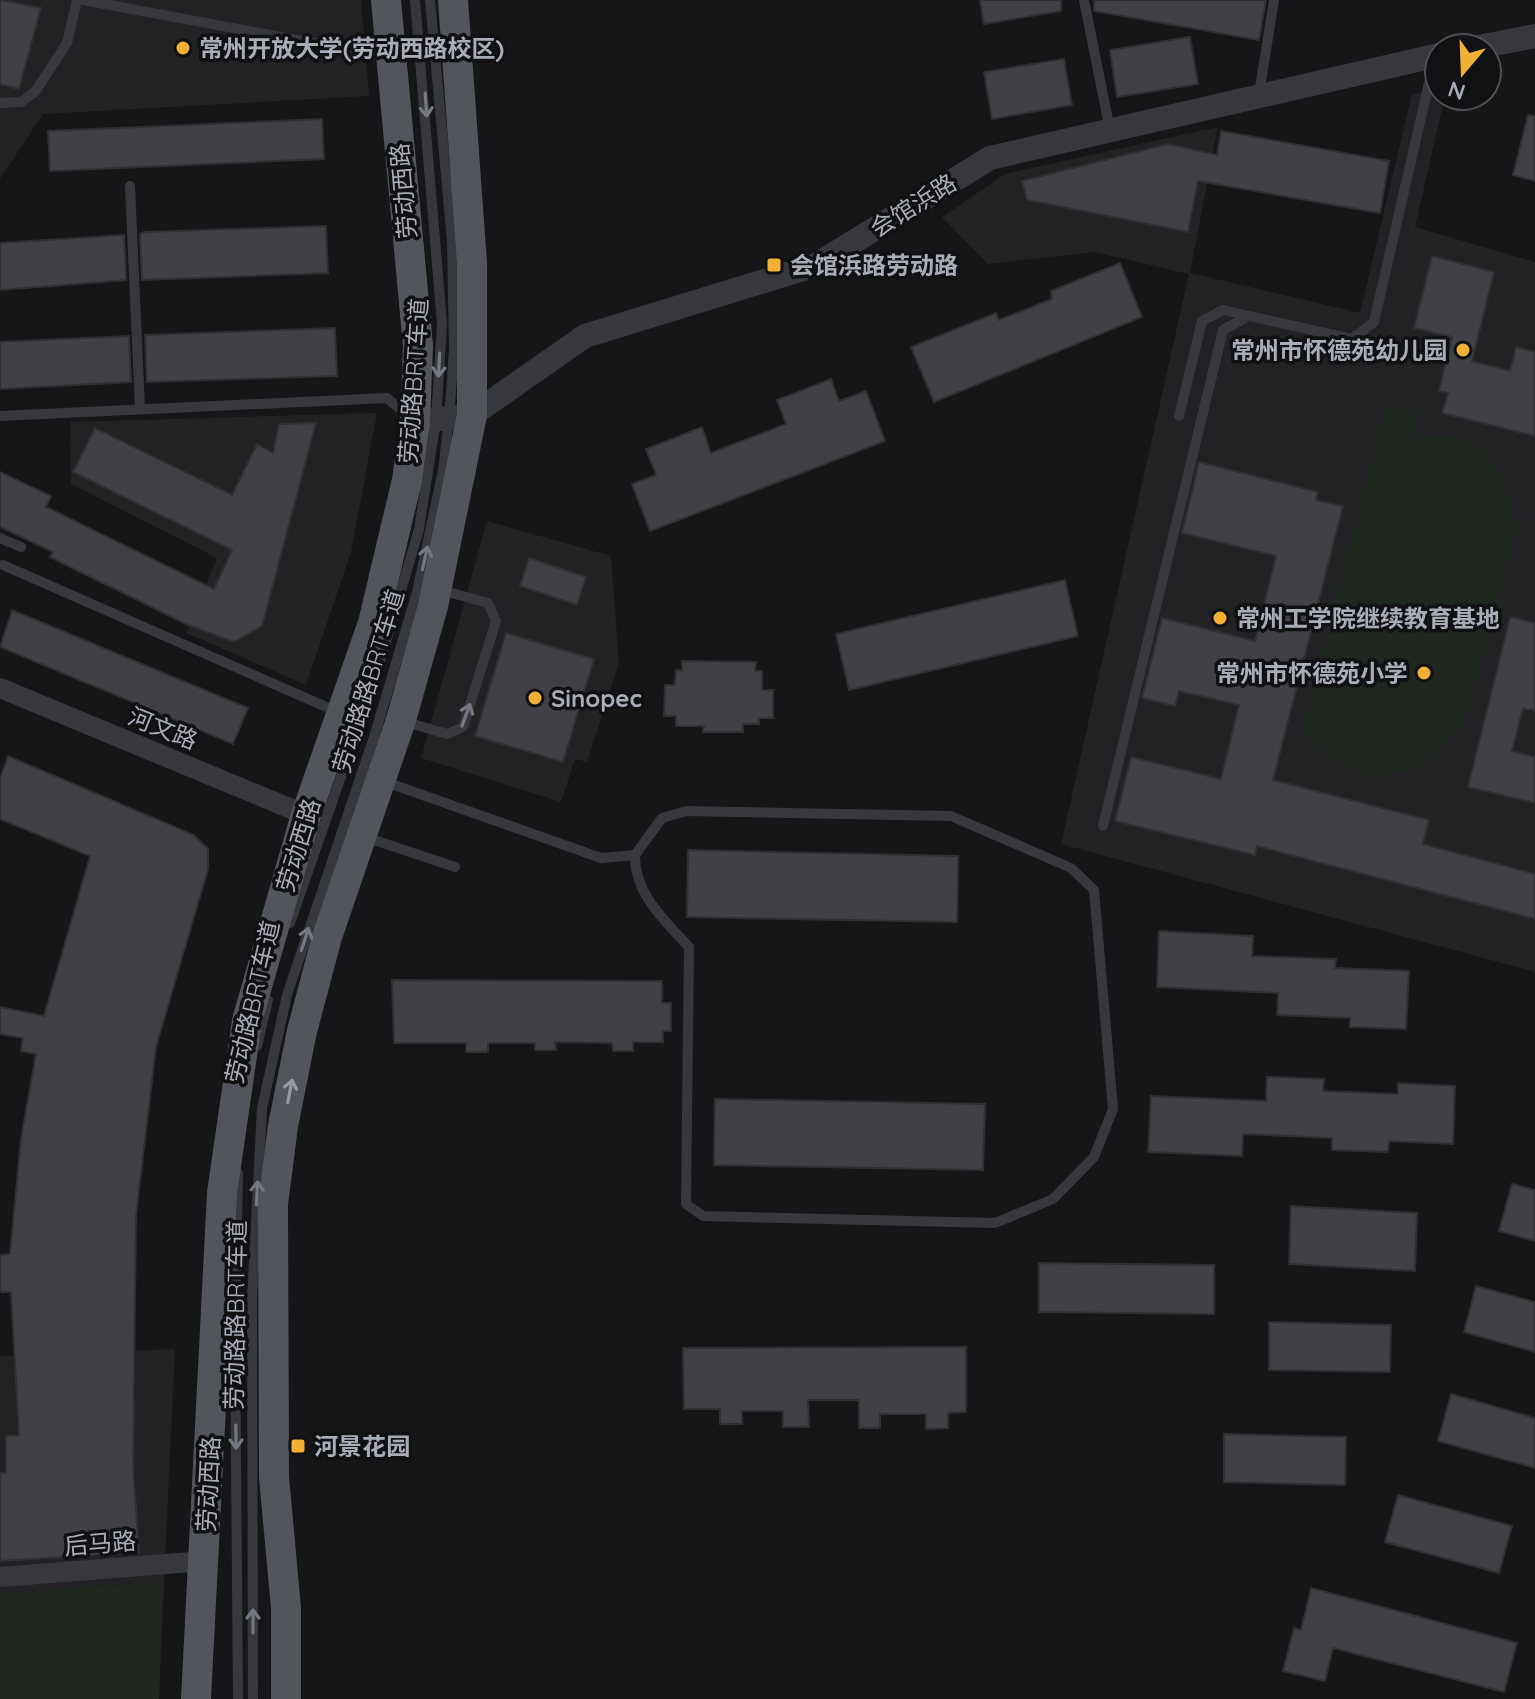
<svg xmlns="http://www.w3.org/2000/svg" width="1535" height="1699" font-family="Quicksand,'Noto Sans SC',sans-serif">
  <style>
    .built { fill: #222225 }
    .green { fill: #1e261f }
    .building { fill: #404145; stroke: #303034; stroke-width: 2 }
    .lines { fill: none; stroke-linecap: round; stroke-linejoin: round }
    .service { stroke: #37383d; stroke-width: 10 }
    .minor { stroke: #37383d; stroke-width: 20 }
    .tertiary { stroke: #37383d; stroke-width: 24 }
    .primary { stroke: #53555c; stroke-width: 30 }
    .oneway { stroke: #757881 }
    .oneway2 { stroke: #979ba6 }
    .poi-dot { fill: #f2b134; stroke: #111113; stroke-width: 3 }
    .labels { text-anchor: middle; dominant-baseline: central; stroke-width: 7; stroke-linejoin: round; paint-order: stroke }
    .poi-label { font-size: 24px; font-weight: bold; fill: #a8adb8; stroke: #111113; text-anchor: start }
    .street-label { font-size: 24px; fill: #a8adb8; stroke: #111113 }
  </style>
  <rect width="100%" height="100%" fill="#161618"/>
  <g class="built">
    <path d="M0,0H361L369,96L43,114L0,179Z"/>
    <path d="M1439,90V96H1445L1415,227L1535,262V972L1061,844L1189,274L1095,252L988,264L942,217L1005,174L1218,127L1190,273L1360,313L1412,94Z"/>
    <path d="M377,413L351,552L306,685L186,633L217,558L71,484L70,422Z"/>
    <path d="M487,521L611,556L619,663L587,762L575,759L561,802L421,758Z"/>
    <path d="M175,1349L164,1581L0,1593V1356Z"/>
  </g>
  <g class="green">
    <path d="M1386,404L1417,411L1411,439C1480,419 1510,469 1516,530L1468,713C1444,759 1398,791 1346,767C1324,757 1331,745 1301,737Z"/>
    <path d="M164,1581L159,1699H0V1593Z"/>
  </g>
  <g class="building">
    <path d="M0,0L41,8L19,89L0,84Z"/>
    <path d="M980,0H1061V11L984,24Z"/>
    <path d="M1094,0H1266L1259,40L1094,11Z"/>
    <path d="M1190,37L1198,84L1117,97L1110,50Z"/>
    <path d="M1064,59L1072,105L992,119L984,72Z"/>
    <path d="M1528,115L1535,116V181L1513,175Z"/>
    <path d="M322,119L324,159L50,171L48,131Z"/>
    <path d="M1221,131L1389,161L1380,213L1198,181L1188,232L1027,200L1022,181L1168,144L1217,155Z"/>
    <path d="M326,226L328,273L142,280L140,234L145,232Z"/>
    <path d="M124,235L126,280L0,290V243Z"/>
    <path d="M1432,256L1494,272L1472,361L1510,371L1516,347L1535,352V436L1442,413L1448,393L1439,391L1452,337L1414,328Z"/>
    <path d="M1120,263L1142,317L934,402L911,347L996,313L999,320L1052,299L1051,291Z"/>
    <path d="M335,328L337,376L147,382L145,335Z"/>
    <path d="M129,336L131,382L0,389V342Z"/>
    <path d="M831,379L839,401L866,391L885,441L650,531L632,484L656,475L646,449L702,427L711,453L786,424L777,400Z"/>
    <path d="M316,423L262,626L234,642L186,624L50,557L53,552L0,527V472L51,496L46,507L214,589L232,550L73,472L95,428L232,495L257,444L273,453L279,424Z"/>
    <path d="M1199,462L1318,492L1316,500L1343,506L1273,780L1429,820L1423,844L1535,874V919L1257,846L1255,855L1115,821L1131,757L1221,779L1239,705L1179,691L1175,706L1142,698L1162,618L1255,641L1276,556L1182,533Z"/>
    <path d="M529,558L586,577L577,605L520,586Z"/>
    <path d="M1065,580L1078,636L849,690L836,634Z"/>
    <path d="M12,610L248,708L233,744L0,647Z"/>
    <path d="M1510,617L1535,623V711L1523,708L1512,751L1535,757V803L1468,787Z"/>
    <path d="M506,633L594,659L563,762L475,736Z"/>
    <path d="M682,661L756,662L755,671H762V690H773V718H759V724H743V732H703L704,726H676V716H664L665,685H675L676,670L682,671Z"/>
    <path d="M8,756L194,835L208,849V869L156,1047L136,1215L133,1464L139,1552L0,1561V1473L6,1472V1436L19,1435L11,1292H0V1255L10,1254L21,1139L36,1054L21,1051L23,1038L0,1034V1007L44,1016L90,856L0,819V779Z"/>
    <path d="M688,850L958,856L957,922L687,917Z"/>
    <path d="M1159,931L1253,936L1252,956L1336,959L1335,968L1409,971L1406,1029L1350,1027V1018L1277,1015L1278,993L1157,987Z"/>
    <path d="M392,980L662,981V1003H671V1031H663V1042H633V1051H613L612,1043L555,1042L556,1050H535V1043H488V1052H466V1043H394Z"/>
    <path d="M1267,1077L1324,1079L1323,1091L1398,1094V1083L1455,1086L1453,1144L1389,1141L1388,1152L1332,1150V1138L1243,1134L1242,1156L1148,1152L1151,1096L1266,1101Z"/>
    <path d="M715,1099L985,1104L983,1170L714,1165Z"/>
    <path d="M1512,1184L1535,1190V1241L1499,1231Z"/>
    <path d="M1291,1206L1417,1213L1415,1271L1289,1264Z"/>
    <path d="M1039,1263L1214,1265V1314L1039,1312Z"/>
    <path d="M1476,1286L1535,1302V1352L1464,1332Z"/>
    <path d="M1269,1322L1391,1325L1390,1372L1269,1370Z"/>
    <path d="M966,1347V1412L948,1413V1428L926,1429V1414H880V1428H859V1400H808L809,1427H783V1411H742V1424H720V1409H684L683,1348Z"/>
    <path d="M1451,1394L1535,1418V1468L1438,1441Z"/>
    <path d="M1224,1434L1346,1437L1345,1485L1224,1482Z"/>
    <path d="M1398,1495L1512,1526L1499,1573L1385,1542Z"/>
    <path d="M1311,1588L1517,1643L1504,1692L1333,1648L1325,1681L1283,1671L1294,1628L1301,1630Z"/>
  </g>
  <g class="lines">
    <g class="service">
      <path d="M83,0L389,57"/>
      <path d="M1084,0L1110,130"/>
      <path d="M1259,94L1274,0"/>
      <path d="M0,103L21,102L35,92L67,43L77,0"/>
      <path d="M130,186L140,409"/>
      <path d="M0,416L387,398L411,418"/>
      <path d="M1179,416L1202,321L1223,310L1249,316"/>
      <path d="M0,538L21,547"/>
      <path d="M3,565L340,713"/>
      <path d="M402,721L447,734L463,727L496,621L488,603L441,590"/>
      <path d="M383,781L601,858L635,855L662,818L686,811L951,816L1071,868L1094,890L1113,1109L1094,1157L1053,1199L995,1223L703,1216L686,1204L689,947C664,920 634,893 635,855"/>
      <path d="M1103,826L1223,330L1249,316L1352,339L1374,322L1435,57"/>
      <path d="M365,837L455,867"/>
      <path d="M290,923L375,679L419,529L436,420L442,324L415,0"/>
      <path d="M257,1046L268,1000"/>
      <path d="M238,1699L235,1336L238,1173"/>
      <path d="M253,1699L252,1299L262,1108L287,995L375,734L417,592L443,470L449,419L454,350L452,241L430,0"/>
    </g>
    <g class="minor">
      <path d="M0,688L306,815"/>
      <path d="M0,1577L204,1561"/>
    </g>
    <g class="tertiary">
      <path d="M1474,48L1535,36"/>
      <path d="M415,422L472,415L585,336L816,265L990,158L1439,55"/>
    </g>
    <g class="primary">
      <path d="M196,1699L222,1193L247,1021L306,815L373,623L407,480L415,422L418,346L386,0"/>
      <path d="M286,1699V1608L274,1477L273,1204L283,1126L302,1031L327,937L401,720L433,606L472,415V263L453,0"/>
    </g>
  </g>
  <defs><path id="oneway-shaft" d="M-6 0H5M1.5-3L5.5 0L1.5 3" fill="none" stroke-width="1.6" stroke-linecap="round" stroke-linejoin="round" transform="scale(2)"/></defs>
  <g class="oneway">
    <use href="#oneway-shaft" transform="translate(426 105) rotate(86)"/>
    <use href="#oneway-shaft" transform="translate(439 365) rotate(93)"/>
    <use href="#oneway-shaft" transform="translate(425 558) rotate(-77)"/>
    <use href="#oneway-shaft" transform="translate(466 715) rotate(-70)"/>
    <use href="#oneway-shaft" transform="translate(305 939) rotate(-72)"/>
    <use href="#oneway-shaft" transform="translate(257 1193) rotate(-87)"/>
    <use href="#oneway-shaft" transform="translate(236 1437) rotate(89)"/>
    <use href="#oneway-shaft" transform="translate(253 1621) rotate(-90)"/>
  </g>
  <use class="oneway2" href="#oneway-shaft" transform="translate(290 1091) rotate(-79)"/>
  <g class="poi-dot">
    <circle cx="183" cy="48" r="8"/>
    <rect x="766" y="257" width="16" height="16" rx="4"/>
    <circle cx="1463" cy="350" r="8"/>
    <circle cx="1220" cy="618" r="8"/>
    <circle cx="1424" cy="673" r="8"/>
    <circle cx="535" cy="698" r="8"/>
    <rect x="290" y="1438" width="16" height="16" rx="4"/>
  </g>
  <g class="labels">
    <g class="poi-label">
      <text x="199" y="48">常州开放大学(劳动西路校区)</text>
      <text x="790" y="265">会馆浜路劳动路</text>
      <text x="1447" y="350" text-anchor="end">常州市怀德苑幼儿园</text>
      <text x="1236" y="618">常州工学院继续教育基地</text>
      <text x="1408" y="673" text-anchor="end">常州市怀德苑小学</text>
      <text x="551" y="698">Sinopec</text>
      <text x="314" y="1446">河景花园</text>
    </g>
    <g class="street-label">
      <text transform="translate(403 191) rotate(-95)">劳动西路</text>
      <text transform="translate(913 205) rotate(-32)">会馆浜路</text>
      <text transform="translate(413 381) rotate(-86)">劳动路BRT车道</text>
      <text transform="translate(368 681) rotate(-73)">劳动路路BRT车道</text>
      <text transform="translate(163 728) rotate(22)">河文路</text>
      <text transform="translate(298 845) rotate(-73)">劳动西路</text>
      <text transform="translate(252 1002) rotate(-77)">劳动路BRT车道</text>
      <text transform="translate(235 1315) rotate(-89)">劳动路路BRT车道</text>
      <text transform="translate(208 1484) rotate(-87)">劳动西路</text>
      <text transform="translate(100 1543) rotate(-5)">后马路</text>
    </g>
  </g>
  <g transform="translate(1463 72) rotate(199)"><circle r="38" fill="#111113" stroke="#4d4f55" stroke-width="2"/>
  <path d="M0-6L14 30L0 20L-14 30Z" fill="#f2b134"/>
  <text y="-12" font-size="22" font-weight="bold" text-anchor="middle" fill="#a8adb8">N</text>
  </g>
</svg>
